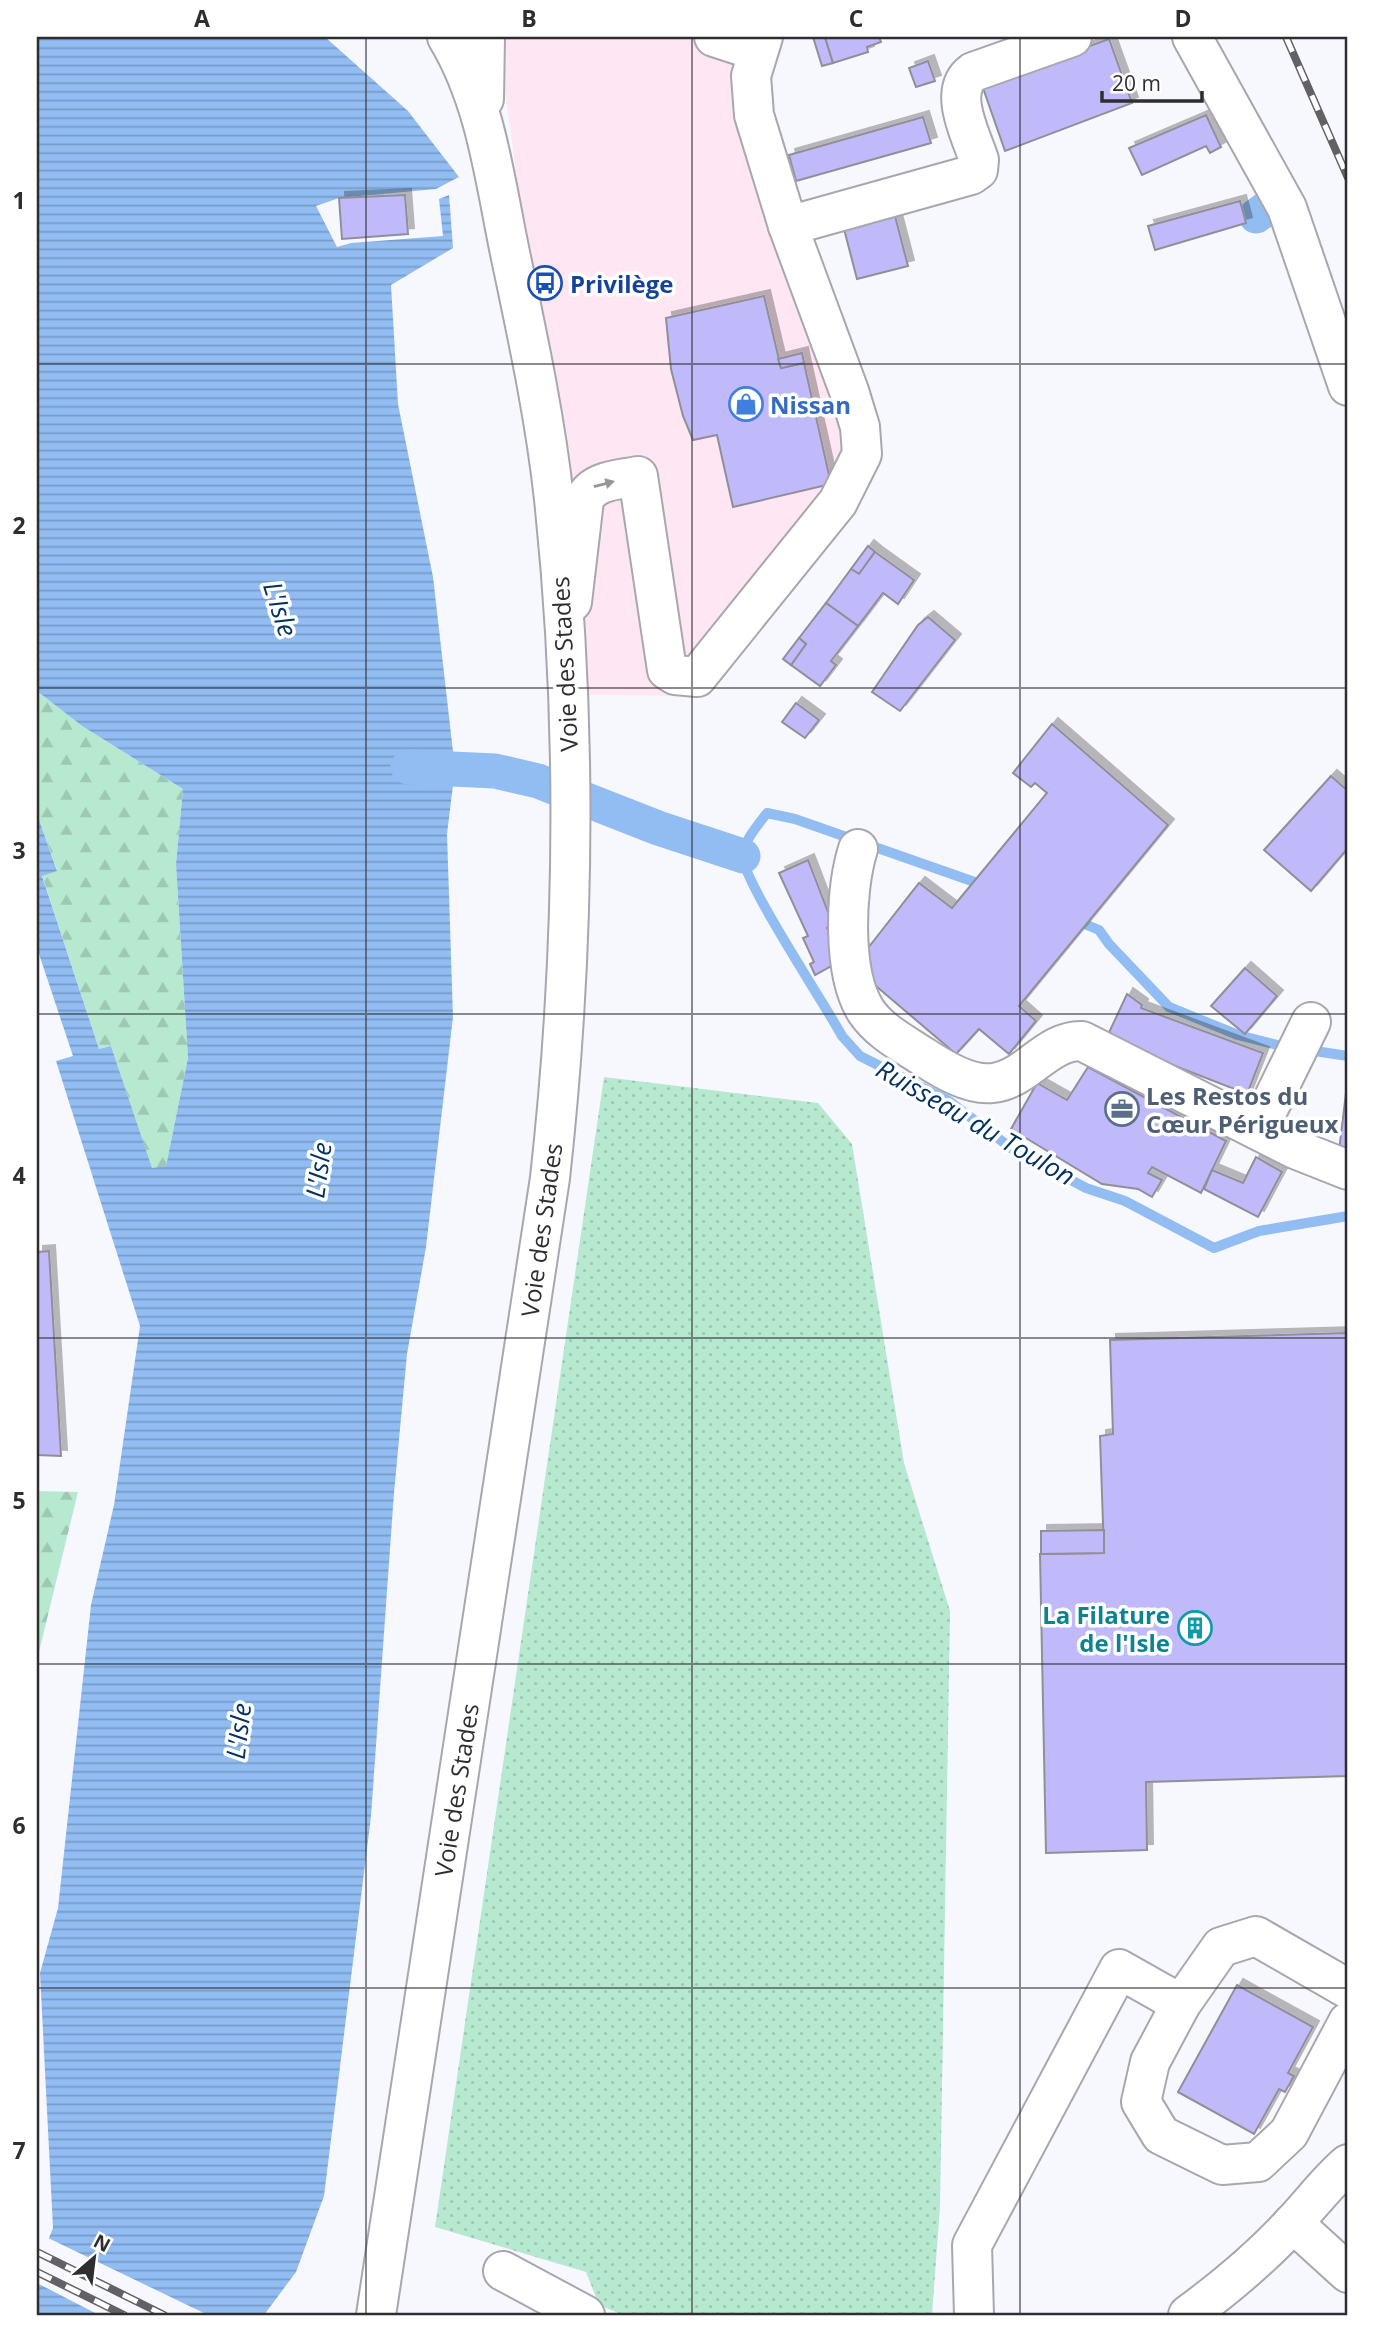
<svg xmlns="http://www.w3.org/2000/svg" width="1385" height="2352" font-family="'Open Sans',sans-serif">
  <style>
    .commercial { fill: #fee6f2 }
    .forest { fill: url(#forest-firs) }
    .garden { fill: url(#garden-dots) }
    .water { fill: url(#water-rules) }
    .pier { fill: #f7f7fe }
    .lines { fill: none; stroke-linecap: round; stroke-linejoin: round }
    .stream { stroke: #92bdf2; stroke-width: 10 }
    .canal { stroke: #92bdf2; stroke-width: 35 }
    .building { fill: #c1bafa; stroke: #908f97; stroke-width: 2; filter: url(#shadow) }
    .minor-casing { stroke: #a8a7af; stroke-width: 42 }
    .major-casing { stroke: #a8a7af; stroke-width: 42 }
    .minor { stroke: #fff; stroke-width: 38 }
    .major { stroke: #fff; stroke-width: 38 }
    .rail-casing { stroke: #626266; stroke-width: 8 }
    .rail { stroke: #fff; stroke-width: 5; stroke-dasharray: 16; stroke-linecap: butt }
    .oneway { fill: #969698 }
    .grid { fill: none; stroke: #2e2e31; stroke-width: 2; stroke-opacity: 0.55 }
    .labels { text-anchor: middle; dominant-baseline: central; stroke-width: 7; stroke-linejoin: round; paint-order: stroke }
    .transit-label { font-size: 24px; font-weight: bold; fill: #164399; stroke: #fff; text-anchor: start }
    .shop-label { font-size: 24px; font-weight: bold; fill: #366cbe; stroke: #fff; text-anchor: start }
    .street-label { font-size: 24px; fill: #2e2e31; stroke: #fff }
    .service-label { font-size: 24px; font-weight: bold; fill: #4e5e75; stroke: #fff; text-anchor: start }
    .culture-label { font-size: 24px; font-weight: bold; fill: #0d838f; stroke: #fff; text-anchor: end }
    .water-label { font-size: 26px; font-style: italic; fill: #043261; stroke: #fff }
    .neatline { fill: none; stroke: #2e2e31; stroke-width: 2.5 }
    .grid-label { font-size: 23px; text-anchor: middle; font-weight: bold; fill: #2e2e31 }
  </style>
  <defs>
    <pattern id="forest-firs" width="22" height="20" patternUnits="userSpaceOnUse" patternTransform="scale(1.75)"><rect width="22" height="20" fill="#b6e9d0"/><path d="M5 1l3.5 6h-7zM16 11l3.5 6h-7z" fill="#9dc8b3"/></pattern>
    <pattern id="garden-dots" width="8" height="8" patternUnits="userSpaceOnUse" patternTransform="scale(1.75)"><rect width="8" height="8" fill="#b6e9d0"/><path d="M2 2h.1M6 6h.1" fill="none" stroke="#9dc8b3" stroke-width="1.8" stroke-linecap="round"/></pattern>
    <pattern id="water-rules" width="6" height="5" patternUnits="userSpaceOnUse" patternTransform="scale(1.75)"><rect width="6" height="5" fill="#92bdf2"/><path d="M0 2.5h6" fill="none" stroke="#789ac5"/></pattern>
    <filter id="shadow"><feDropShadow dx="6" dy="-6" stdDeviation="0" flood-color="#0004"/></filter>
  </defs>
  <rect width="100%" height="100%" fill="#f7f7fe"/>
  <path class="commercial" d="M498,37H770L755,75L868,487L709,696L586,695Z"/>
  <g class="forest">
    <path d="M37,691L82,726L183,789L176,864L188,1058L166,1166L152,1169L111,1046L99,1049L42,875L57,870L37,814Z"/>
    <path d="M37,1491L78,1492L37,1660Z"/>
  </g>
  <path class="garden" d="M604,1077L818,1103L852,1144L904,1463L950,1611L940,2206L932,2315H623L599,2305L586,2272L435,2227Z"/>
  <path class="water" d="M37,37H325L408,111L459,177L436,189L339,198L316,206L337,247L351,243L443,236L439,199L449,195L453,248L391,285L398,404L433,577L455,769L447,834L453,1017L426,1247L407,1354L394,1493L371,1816L324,2196L296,2272L264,2315H37V2268L53,2228L40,1973L58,1908L91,1605L114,1505L140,1326L56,1061L73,1056L37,948V814L57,871L42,876L99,1049L111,1046L152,1168L166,1166L188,1058L176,864L183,789L82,726L37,691Z"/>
  <path class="pier" d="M46,2237L208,2315H99L37,2283V2259Z"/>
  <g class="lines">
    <g class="stream">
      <path d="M986,886L795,819L767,813C758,825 744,840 743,856C741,878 826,1006 842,1036L860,1056L949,1101L1011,1148L1086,1188L1125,1201L1214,1248L1259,1231L1348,1216"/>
      <path d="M1075,920L1099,930L1109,944L1169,1007L1238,1035L1289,1048"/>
      <path d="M1308,1050L1348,1056"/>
    </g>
    <g class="canal">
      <path d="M1256,216L1267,208"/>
      <path d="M408,767L495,771L538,781L658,828L743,856"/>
    </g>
  </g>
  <g class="building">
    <path d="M813,37H825L833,63L822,66Z"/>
    <path d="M825,37H879L881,42L867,47L868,52L833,63Z"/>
    <path d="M1109,39L1132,103L1005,151L982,85Z"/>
    <path d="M928,61L935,81L916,87L909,68Z"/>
    <path d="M1206,115L1221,147L1210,153L1206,146L1142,175L1129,148Z"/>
    <path d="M923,117L931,143L796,181L789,155Z"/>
    <path d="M405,195L408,234L342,239L339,198Z"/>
    <path d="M1240,201L1246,223L1155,250L1148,226Z"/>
    <path d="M895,216L908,266L857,279L844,229Z"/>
    <path d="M764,296L781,368L804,363L831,484L733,507L717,435L693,440L683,416L671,369L666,318Z"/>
    <path d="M802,353L804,363L781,368L778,359Z"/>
    <path d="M868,546L875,552L859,574L851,569Z"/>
    <path d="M875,552L914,580L898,604L883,593L858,626L826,603L851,569L859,574Z"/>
    <path d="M826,603L858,626L831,661L836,665L820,686L791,665L806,644L799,638Z"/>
    <path d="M928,617L955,640L900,711L872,692L918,625Z"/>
    <path d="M799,638L806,644L791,665L783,659Z"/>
    <path d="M796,703L819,720L805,738L782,722Z"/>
    <path d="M1052,724L1168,825L1019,1006L1036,1021L1009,1054L979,1029L956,1054L863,975L861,957L919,883L952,908L1047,793L1035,783L1031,787L1013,773Z"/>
    <path d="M1331,776L1348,791V848L1311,891L1264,850Z"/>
    <path d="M808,860L833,925L827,928L842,960L815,975L810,964L814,962L803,938L808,936L779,873Z"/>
    <path d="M1245,968L1277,996L1245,1034L1211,1006Z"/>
    <path d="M1127,994L1142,1005L1141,1008L1263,1053L1247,1094L1106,1039Z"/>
    <path d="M1088,1067L1226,1141L1201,1193L1152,1167L1148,1173L1162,1180L1152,1197L1138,1189L1102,1184L1011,1129L1037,1083L1067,1100Z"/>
    <path d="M1346,1093H1348V1161L1338,1159Z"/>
    <path d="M1256,1157L1282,1172L1258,1217L1204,1189L1212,1170L1243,1183Z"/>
    <path d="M49,1251L61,1456L37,1455V1252Z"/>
    <path d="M1348,1333V1776L1146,1782L1147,1850L1046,1853L1040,1554L1104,1553L1100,1436L1113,1434L1110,1340Z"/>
    <path d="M1104,1530V1553L1041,1554V1531Z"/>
    <path d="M1237,1985L1313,2027L1288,2073L1294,2076L1285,2092L1279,2089L1254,2134L1178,2092Z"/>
  </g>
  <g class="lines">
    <g class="minor-casing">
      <g id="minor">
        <path d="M714,37L757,51"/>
        <path d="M1192,37L1287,208L1348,386"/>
        <path d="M788,226L971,175L978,170L979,160C971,135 947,91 973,72L1072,37"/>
        <path d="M572,602L584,500C593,480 618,480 638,476L667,670L675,675L697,677L838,502L862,454L860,427L849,391L788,226L754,115L751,76L763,37"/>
        <path d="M858,849C845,890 842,974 866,1011C879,1031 904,1044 924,1057C942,1069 970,1086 993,1083C1027,1079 1047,1040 1082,1041L1295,1149L1348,1170"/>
        <path d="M1258,1130L1311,1022"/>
        <path d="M1181,2004L1150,2062L1141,2102L1161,2135L1222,2165L1258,2162L1289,2133L1348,2022"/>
        <path d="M1293,2223L1348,2273"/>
        <path d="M503,2271L585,2315"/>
        <path d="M974,2315L972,2245L1119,1969L1181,2004L1221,1947L1256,1936L1348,1989"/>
        <path d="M1188,2315C1226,2287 1261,2258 1293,2223C1312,2203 1327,2182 1348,2164"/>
      </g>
    </g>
    <g class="major-casing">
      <g id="major">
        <path d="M484,99L485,37"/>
        <path d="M376,2315L550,1178C575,952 578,725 554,499C545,416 527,334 510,253C495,181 486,101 447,37"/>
      </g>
    </g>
    <use href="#minor" class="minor"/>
    <use href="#major" class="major"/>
    <g class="rail-casing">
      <g id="rail">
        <path d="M1286,37L1348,178"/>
        <path d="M37,2252L164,2315"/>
        <path d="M37,2272L124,2315"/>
      </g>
    </g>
    <use href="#rail" class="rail"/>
  </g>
  <defs><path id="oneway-solid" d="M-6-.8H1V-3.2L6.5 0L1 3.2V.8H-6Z" transform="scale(1.75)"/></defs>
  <use class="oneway" href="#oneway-solid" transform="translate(604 484) rotate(-15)"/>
  <path class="grid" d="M366,37V2315M692,37V2315M1020,37V2315M37,364H1348M37,688H1348M37,1014H1348M37,1338H1348M37,1664H1348M37,1988H1348"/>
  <defs>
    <g id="bus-ring" transform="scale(1.75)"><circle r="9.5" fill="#fff" stroke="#1a4fb4" stroke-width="1.5"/><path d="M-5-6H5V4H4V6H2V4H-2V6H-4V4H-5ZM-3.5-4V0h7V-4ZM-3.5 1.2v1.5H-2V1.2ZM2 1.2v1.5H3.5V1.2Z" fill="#1a4fb4"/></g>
    <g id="shop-ring" transform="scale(1.75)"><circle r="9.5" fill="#fff" stroke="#3f7fe0" stroke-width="1.5"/><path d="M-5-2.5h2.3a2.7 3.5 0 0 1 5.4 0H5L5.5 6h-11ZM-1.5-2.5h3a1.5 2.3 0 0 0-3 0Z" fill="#3f7fe0"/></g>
    <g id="office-ring" transform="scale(1.75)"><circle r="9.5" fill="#fff" stroke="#5c6f8a" stroke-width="1.5"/><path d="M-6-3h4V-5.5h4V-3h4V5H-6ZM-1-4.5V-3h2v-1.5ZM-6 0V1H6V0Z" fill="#5c6f8a"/></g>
    <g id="building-ring" transform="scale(1.75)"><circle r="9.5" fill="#fff" stroke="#0f9aa8" stroke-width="1.5"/><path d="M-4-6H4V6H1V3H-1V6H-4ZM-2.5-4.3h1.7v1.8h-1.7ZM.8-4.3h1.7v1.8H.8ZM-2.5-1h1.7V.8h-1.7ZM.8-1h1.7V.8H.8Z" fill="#0f9aa8"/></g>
  </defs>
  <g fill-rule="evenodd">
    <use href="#bus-ring" x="545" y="283"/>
    <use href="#shop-ring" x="746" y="404"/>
    <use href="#office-ring" x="1122" y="1109"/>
    <use href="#building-ring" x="1195" y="1628"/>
  </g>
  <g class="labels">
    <g class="transit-label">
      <text x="570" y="283">Privilège</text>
    </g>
    <g class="shop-label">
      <text x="770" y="404">Nissan</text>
    </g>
    <g class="street-label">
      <text transform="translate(564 664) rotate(-93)">Voie des Stades</text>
      <text transform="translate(541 1230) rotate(-82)">Voie des Stades</text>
      <text transform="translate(456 1790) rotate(-81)">Voie des Stades</text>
    </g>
    <g class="service-label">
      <text x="1146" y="1095">Les Restos du<tspan x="1146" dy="28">Cœur Périgueux</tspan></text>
    </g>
    <g class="culture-label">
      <text x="1170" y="1614">La Filature<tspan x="1170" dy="28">de l'Isle</tspan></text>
    </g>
    <g class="water-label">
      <text transform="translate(281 609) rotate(72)">L'Isle</text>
      <text transform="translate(976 1122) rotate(30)">Ruisseau du Toulon</text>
      <text transform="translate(318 1170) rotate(-82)">L'Isle</text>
      <text transform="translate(238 1731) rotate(-83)">L'Isle</text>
    </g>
  </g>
  <rect width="1385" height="2352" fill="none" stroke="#ffffff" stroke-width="77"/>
  <g transform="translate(94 2258) rotate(28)" stroke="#ffffff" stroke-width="5" paint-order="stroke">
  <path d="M0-5L12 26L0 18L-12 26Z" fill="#2e2e31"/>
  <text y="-10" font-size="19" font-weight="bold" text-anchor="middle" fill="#2e2e31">N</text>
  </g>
  <path d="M1102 91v10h100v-10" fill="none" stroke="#2e2e31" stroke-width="3.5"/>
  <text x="1112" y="91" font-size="21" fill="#2e2e31" stroke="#ffffff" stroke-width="5" paint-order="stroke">20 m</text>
  <rect x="38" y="38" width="1308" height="2276" class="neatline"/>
  <g class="grid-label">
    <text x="202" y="27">A</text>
    <text x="529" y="27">B</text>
    <text x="856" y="27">C</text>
    <text x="1183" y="27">D</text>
    <text x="19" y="209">1</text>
    <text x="19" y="534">2</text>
    <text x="19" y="859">3</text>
    <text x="19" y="1184">4</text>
    <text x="19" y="1509">5</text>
    <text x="19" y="1834">6</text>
    <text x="19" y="2159">7</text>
  </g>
</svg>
